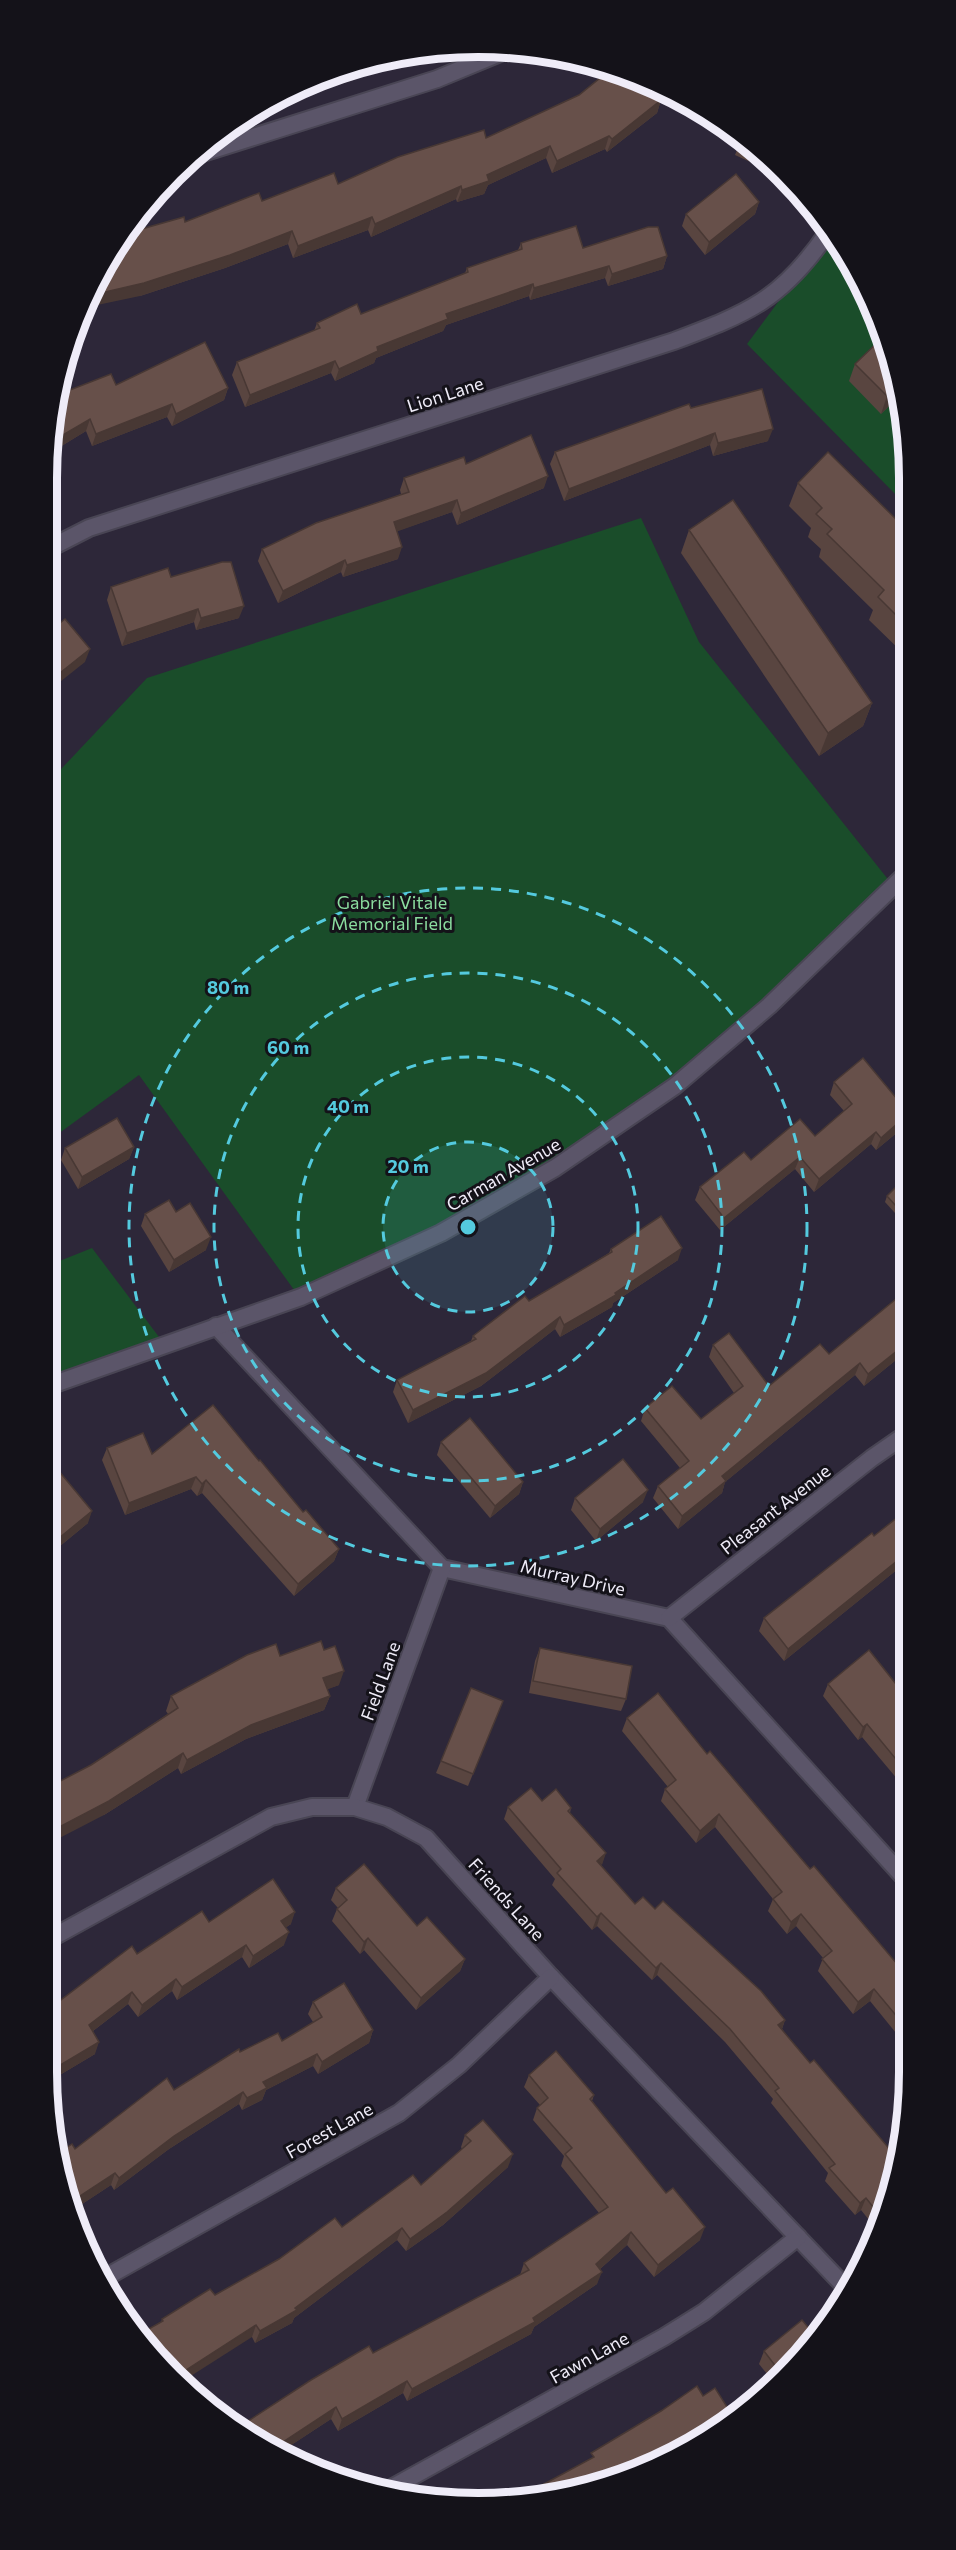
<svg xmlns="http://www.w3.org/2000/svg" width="956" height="2550" font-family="Commissioner,sans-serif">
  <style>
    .green { fill: #1a4d2a }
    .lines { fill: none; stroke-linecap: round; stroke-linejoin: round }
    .minor-casing { stroke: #494554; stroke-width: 20 }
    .secondary-casing { stroke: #494554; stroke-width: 20 }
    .minor { stroke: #5b5569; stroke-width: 16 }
    .secondary { stroke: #5b5569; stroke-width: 16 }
    .wall { fill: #594540 }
    .shaded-wall { fill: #483834 }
    .building { fill: #67504a; stroke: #483834; stroke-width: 1.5 }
    .ring { fill: none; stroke: #54cade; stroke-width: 3; stroke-dasharray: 10 8 }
    .labels { text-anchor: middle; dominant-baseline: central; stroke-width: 6; stroke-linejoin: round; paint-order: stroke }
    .street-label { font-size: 18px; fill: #efecf8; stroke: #141219 }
    .park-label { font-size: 18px; fill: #8bdd9f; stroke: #141219 }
    .rim { fill: none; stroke: #efecf8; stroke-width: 8 }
    .centre { fill: #54cade; stroke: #141219; stroke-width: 3 }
    .ring-label { font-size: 18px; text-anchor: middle; font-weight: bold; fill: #54cade; stroke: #141219; stroke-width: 6; stroke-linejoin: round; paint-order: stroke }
  </style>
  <rect width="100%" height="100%" fill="#2d2739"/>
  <g class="green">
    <path d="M829,233L865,287L906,421V505L747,344Z"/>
    <path d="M641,518L699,642L891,883L766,1001L670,1083L547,1167L432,1232L297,1294L139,1075L47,1142L46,785L147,678Z"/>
    <path d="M92,1248L162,1341L47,1383V1266Z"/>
  </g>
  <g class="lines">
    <g class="minor-casing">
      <g id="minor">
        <path d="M190,157L437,79L512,48"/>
        <path d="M46,550L89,528L674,341C748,313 782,300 828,232"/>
        <path d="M216,1326L442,1568L669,1618L909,1883"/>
        <path d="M669,1618L872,1458L908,1433"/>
        <path d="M355,1807L442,1568"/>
        <path d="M46,1941L271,1817L312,1807H355L387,1817L426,1838L551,1977L848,2290"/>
        <path d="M101,2280L399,2113L459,2065L551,1977"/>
        <path d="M386,2491L664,2337L704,2312L798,2237"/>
      </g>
    </g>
    <g class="secondary-casing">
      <path id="secondary" d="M46,1387L301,1297L441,1233L555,1168L675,1086L769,1006L907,873"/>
    </g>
    <use href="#minor" class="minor"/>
    <use href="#secondary" class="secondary"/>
  </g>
  <g class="wall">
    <path d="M654,91L661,100L657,113L607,152L605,149L552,173L546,158L488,185L484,194L457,202L456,199L371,237L368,230L293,258L288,244L225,268L140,296L185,222L262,201L338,184L486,138Z"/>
    <path d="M741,140L783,177L735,155Z"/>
    <path d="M759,202L755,214L705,255L682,226L686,214Z"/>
    <path d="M521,243L667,256L663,269L608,286L605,278L530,300L529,296L446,325L443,331L376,358L374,363L335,381L331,373L245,407L232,375L237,362L314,331L317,323L361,314L465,273L467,268L518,250Z"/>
    <path d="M881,339L898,397L881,414L849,381L855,364Z"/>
    <path d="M116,385L228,388L224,400L172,426L167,417L92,446L86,431L50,453L57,395Z"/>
    <path d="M691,408L768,441L713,456L710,445L564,501L550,464L555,452Z"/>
    <path d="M466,464L544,488L457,525L452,512L397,531L398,559L343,577L341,572L278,603L258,561L262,549L401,494L400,490L404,478Z"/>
    <path d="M798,483L906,529V656L869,620L873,610L819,557L821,549L808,537L811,528L789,506Z"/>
    <path d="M689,530L872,703L863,726L819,756L681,553Z"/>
    <path d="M171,577L239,618L196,630L194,622L122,646L107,600L111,587Z"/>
    <path d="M907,1026V1055L897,1043L901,1031Z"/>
    <path d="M834,1082L905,1126L876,1150L871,1144L814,1192L795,1169L720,1230L695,1200L700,1187L751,1160L815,1136L844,1111L830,1095Z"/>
    <path d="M134,1147L129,1159L78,1189L61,1160L65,1148Z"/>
    <path d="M907,1176L908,1220L904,1223L885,1202L887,1196Z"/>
    <path d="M176,1212L206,1250L169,1272L141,1226L145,1214Z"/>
    <path d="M611,1249L678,1260L613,1303L612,1307L560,1337L555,1329L481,1386L408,1423L393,1392L397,1380L471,1341L473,1336L609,1253Z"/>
    <path d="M908,1275L907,1351L864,1386L855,1375L725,1482L722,1493L678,1529L653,1498L658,1486L680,1468L641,1421L645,1408L701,1419L734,1393L709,1357L713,1345L769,1386L829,1354L898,1297L896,1294L900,1282Z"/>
    <path d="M441,1442L523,1482L519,1494L490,1518L437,1455Z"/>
    <path d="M107,1448L152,1454L259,1461L303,1512L339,1549L334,1561L294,1596L202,1493L197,1496L191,1489L125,1515L102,1460Z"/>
    <path d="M46,1480L88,1523L49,1555L46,1553Z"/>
    <path d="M575,1498L643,1502L596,1541L571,1510Z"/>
    <path d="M908,1509V1566L906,1568L904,1564L784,1661L759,1631L764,1618L874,1536Z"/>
    <path d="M540,1648L626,1699L621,1711L529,1693L535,1661Z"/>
    <path d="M280,1656L339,1685L327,1689L330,1696L324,1710L246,1739L181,1774L178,1768L104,1815L47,1788L91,1765L168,1714L166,1711L171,1696Z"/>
    <path d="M828,1684H896L909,1687V1793L862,1737L858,1740L823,1696Z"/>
    <path d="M503,1701L468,1786L436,1773L441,1761Z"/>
    <path d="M627,1718L707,1754L909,1978V2049L870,2001L853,2014L818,1971L823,1958L796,1926L787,1934L768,1911L773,1899L715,1827L696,1843L661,1801L665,1789L668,1787L622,1731Z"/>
    <path d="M508,1807L571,1808L570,1813L601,1866L635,1904L655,1909L785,2020L782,2029L895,2184L877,2230L861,2210L855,2215L825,2181L828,2173L771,2103L773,2099L725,2042L657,1975L652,1980L597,1926L592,1930L552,1885L555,1879L504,1819Z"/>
    <path d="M336,1888L417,1926L465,1959L460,1971L416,2010L364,1950L360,1954L332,1921L337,1909L338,1908L331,1900Z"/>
    <path d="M209,1922L291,1924L285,1928L284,1945L249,1968L242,1957L177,2000L172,1991L138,2017L128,2004L93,2031L95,2054L48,2082L46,2072L137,1954Z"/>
    <path d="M313,2002L373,2030L369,2043L318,2074L313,2066L266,2090L262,2100L242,2110L239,2104L169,2149L114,2190L111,2185L70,2212L60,2152L75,2149L174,2090L240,2052L282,2041L313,2022L308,2014Z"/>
    <path d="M529,2075L594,2095L592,2101L700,2240L654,2277L627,2245L600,2269L597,2284L534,2327L531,2334L407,2401L403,2393L338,2431L331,2419L279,2453L373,2353L520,2275L524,2263L599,2213L561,2166L564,2156L533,2120L537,2108L540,2105L524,2087Z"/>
    <path d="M465,2135L508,2167L443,2225L406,2251L397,2240L294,2318L292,2323L255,2343L252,2337L161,2323L162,2319L215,2295L421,2185L462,2149L461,2147Z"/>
    <path d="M817,2338L772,2380L759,2364L764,2351Z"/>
  </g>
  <g class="shaded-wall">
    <path d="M661,100L657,113L607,152L612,139Z"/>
    <path d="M609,136L605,149L552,173L557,161Z"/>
    <path d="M550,146L546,158L488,185L484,194L457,202L462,190L487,175Z"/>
    <path d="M461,186L456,199L371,237L375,224Z"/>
    <path d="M759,202L755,214L705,255L709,242Z"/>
    <path d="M372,217L368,230L293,258L298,246Z"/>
    <path d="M292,231L288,244L225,268L140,296L83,308L88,296Z"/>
    <path d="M667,256L663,269L608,286L612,274Z"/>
    <path d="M609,266L605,278L530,300L534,288Z"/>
    <path d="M533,284L529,296L446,325L443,331L376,358L374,363L335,381L339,369L377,347L446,314Z"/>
    <path d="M335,361L331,373L245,407L250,395Z"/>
    <path d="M228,388L224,400L172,426L176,414Z"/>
    <path d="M896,388L898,397L881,414L887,396Z"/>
    <path d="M172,404L167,417L92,446L96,434Z"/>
    <path d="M90,419L86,431L50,453L51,442Z"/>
    <path d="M773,429L768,441L713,456L718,443Z"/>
    <path d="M715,433L710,445L564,501L569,489Z"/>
    <path d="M548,476L544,488L457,525L461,513Z"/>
    <path d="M457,500L452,512L390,534L394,522Z"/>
    <path d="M402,547L398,559L343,577L347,565Z"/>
    <path d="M345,560L341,572L278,603L283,591Z"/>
    <path d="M244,606L239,618L196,630L201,618Z"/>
    <path d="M198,609L194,622L122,646L127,633Z"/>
    <path d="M90,649L85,662L46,693V684Z"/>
    <path d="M872,703L863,726L819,756L828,733Z"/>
    <path d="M59,708L55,720L46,728V720Z"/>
    <path d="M907,1115V1119L905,1126L876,1150L881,1138Z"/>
    <path d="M876,1132L871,1144L814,1192L819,1179Z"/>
    <path d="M134,1147L129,1159L78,1189L82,1177Z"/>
    <path d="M800,1157L795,1169L720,1230L724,1218Z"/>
    <path d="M211,1237L206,1250L169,1272L174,1260Z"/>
    <path d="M682,1248L678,1260L613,1303L612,1307L560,1337L564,1325L615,1293Z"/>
    <path d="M560,1317L555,1329L481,1386L408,1423L413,1410Z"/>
    <path d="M908,1342L907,1351L864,1386L868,1374Z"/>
    <path d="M860,1363L855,1375L725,1482L722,1493L678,1529L682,1516L722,1476Z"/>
    <path d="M196,1477L191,1489L125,1515L129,1503Z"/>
    <path d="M206,1480L202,1493L197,1496L202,1484Z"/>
    <path d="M523,1482L519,1494L490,1518L495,1506Z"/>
    <path d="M648,1490L643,1502L596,1541L600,1529Z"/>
    <path d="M92,1511L88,1523L49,1555L53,1543Z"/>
    <path d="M339,1549L334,1561L294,1596L298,1584Z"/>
    <path d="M908,1552L904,1564L784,1661L788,1649Z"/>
    <path d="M344,1671L339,1685L318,1693L323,1678Z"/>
    <path d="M330,1696L324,1710L246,1739L181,1774L187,1760L251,1725Z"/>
    <path d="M867,1724L862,1737L858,1740L863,1727Z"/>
    <path d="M183,1753L178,1768L104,1815L46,1845V1834Z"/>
    <path d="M719,1814L715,1827L696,1843L700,1831Z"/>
    <path d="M606,1853L602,1865L597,1861Z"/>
    <path d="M295,1912L291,1924L276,1934L281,1921Z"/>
    <path d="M601,1913L597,1926L592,1930L597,1917Z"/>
    <path d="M801,1914L796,1926L787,1934L791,1922Z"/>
    <path d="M289,1932L284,1945L249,1968L253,1956Z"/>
    <path d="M368,1938L364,1950L360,1954L364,1942Z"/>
    <path d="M246,1945L242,1957L177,2000L182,1987Z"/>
    <path d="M465,1959L460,1971L416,2010L421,1998Z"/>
    <path d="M661,1963L657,1975L652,1980L656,1968Z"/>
    <path d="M176,1979L172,1991L138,2017L142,2005Z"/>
    <path d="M874,1989L870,2001L853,2014L858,2002Z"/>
    <path d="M132,1992L128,2004L85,2037L89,2025Z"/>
    <path d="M785,2020L781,2032L778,2025Z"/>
    <path d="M373,2030L369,2043L318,2074L322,2062Z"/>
    <path d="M99,2042L95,2054L48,2082L47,2073Z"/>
    <path d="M317,2054L313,2066L266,2090L262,2100L242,2110L247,2098L263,2082Z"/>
    <path d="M243,2092L239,2104L169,2149L114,2190L119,2178L174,2136Z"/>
    <path d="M513,2154L508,2167L443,2225L406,2251L410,2239Z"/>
    <path d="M115,2173L111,2185L70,2212L68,2204Z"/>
    <path d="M866,2198L861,2210L855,2215L860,2203Z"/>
    <path d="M705,2227L700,2240L654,2277L658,2265Z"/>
    <path d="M402,2228L397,2240L294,2318L292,2323L255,2343L260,2331L295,2308Z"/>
    <path d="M631,2232L627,2245L592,2276L596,2264Z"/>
    <path d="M602,2272L597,2284L534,2327L531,2334L407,2401L412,2389L533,2318Z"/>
    <path d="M256,2325L252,2337L183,2381L177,2376Z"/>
    <path d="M407,2381L403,2393L338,2431L342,2419Z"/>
    <path d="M336,2407L331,2419L279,2453L271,2450Z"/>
    <path d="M729,2410L725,2423L712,2431L716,2419Z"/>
  </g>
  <g class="building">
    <path d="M610,70L653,90L661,100L612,139L609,136L557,161L550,146L487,175L489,181L462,190L461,186L375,224L372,217L298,246L292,231L230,255L144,283L88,296L91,287L124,234L184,217L185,222L259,193L262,201L334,173L338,184L398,157L484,130L486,138L579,95Z"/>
    <path d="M741,140L751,148L740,143Z"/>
    <path d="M736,174L759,202L709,242L686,214Z"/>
    <path d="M576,226L583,248L648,227H658L667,256L612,274L609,266L534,288L533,284L446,314L448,319L377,347L378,351L339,369L335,361L250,395L237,362L320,328L317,323L357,304L361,314L468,272L467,268L522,249L521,243Z"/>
    <path d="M881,339L896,388L887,396L855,364Z"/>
    <path d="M205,342L228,388L176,414L172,404L96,434L90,419L51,442L57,395L111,374L116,385Z"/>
    <path d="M762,389L773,429L718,443L715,433L569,489L555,452L689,404L691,408Z"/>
    <path d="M531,435L548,476L461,513L457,500L394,522L402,547L347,565L345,560L283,591L262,549L316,523L409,492L404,478L464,457L466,464Z"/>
    <path d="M828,452L906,529V625L878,597L884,590L827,534L832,529L816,514L822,508L798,483Z"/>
    <path d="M733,500L872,703L828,733L689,530Z"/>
    <path d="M222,562H231L244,606L201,618L198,609L127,633L111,587L168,568L171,577Z"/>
    <path d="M65,619L90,649L46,684V634Z"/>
    <path d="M46,694L59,708L46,720Z"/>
    <path d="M907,1026V1037L901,1031Z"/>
    <path d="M863,1058L907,1111V1115L881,1138L876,1132L819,1179L800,1157L724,1218L700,1187L744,1152L751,1160L800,1119L815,1136L852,1104L834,1082Z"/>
    <path d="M117,1118L134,1147L82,1177L65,1148Z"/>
    <path d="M907,1176L908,1216L906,1217L887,1196Z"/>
    <path d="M169,1200L176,1212L190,1203L211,1237L174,1260L145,1214Z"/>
    <path d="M661,1216L682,1248L615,1293L616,1295L564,1325L560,1317L486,1373L413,1410L397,1380L476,1339L473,1336L525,1296L529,1301L612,1252L611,1249Z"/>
    <path d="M908,1275V1332L907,1333L908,1334V1342L868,1374L860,1363L722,1476L726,1481L682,1516L658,1486L689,1461L645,1408L672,1386L701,1419L743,1386L713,1345L729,1333L769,1386L820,1344L829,1354L907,1290L900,1282Z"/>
    <path d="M213,1405L259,1461L260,1460L303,1512L306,1510L339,1549L298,1584L206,1480L202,1484L196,1477L129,1503L107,1448L143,1433L152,1454Z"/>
    <path d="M470,1418L523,1482L495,1506L441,1442Z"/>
    <path d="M623,1459L648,1490L600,1529L575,1498Z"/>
    <path d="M58,1470L92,1511L53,1543L46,1535V1480Z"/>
    <path d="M908,1509V1552L788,1649L764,1618L872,1533L874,1536Z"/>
    <path d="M321,1641L324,1650L335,1646L344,1671L323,1678L330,1696L251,1725L187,1760L183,1753L109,1801L46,1834V1786L47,1788L91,1765L178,1708L171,1696L247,1655L276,1644L280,1656Z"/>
    <path d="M540,1648L632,1666L626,1699L533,1681Z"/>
    <path d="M869,1650L896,1684L902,1678L909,1687V1775L867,1724L863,1727L828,1684Z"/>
    <path d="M471,1688L503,1701L473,1774L441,1761Z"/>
    <path d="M658,1693L707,1754L710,1751L810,1869L814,1866L909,1978V2031L874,1989L858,2002L822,1959L832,1951L801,1914L791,1922L773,1899L782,1892L719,1814L700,1831L665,1789L676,1780L627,1718Z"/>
    <path d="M531,1788L542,1801L556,1789L571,1808L568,1811L606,1853L597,1861L635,1904L643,1897L655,1909L663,1901L761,1991L785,2020L778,2025L810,2063L814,2060L898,2159L895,2184L882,2218L866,2198L860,2203L829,2168L835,2164L775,2091L779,2088L730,2029L661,1963L656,1968L601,1913L597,1917L557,1873L561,1869L508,1807Z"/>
    <path d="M364,1864L417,1926L427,1917L465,1959L421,1998L368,1938L364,1942L337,1909L347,1900L336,1888Z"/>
    <path d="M273,1879L295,1912L281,1921L289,1932L253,1956L246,1945L182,1987L176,1979L142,2005L132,1992L89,2025L99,2042L47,2073L46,2009L58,2002L132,1946L137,1954L202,1911L209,1922Z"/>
    <path d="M344,1983L373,2030L322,2062L317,2054L263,2082L267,2088L247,2098L243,2092L174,2136L119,2178L115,2173L68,2204L60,2152L72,2144L75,2149L167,2078L174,2090L239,2049L240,2052L278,2033L282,2041L322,2017L313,2002Z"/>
    <path d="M556,2051L594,2095L590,2099L666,2193L673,2188L705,2227L658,2265L631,2232L596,2264L602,2272L533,2318L535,2322L412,2389L407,2381L342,2419L336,2407L271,2450L263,2446L239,2427L311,2380L369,2346L373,2353L529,2270L524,2263L608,2207L565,2154L572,2148L537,2108L548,2098L529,2075Z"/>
    <path d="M483,2120L513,2154L447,2212L410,2239L402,2228L295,2308L297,2310L260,2331L256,2325L177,2376L153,2356L138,2335L163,2321L162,2319L210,2289L215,2295L279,2259L335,2218L342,2227L413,2175L421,2185L471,2141L465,2135Z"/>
    <path d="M802,2320L817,2338L780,2372L764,2351Z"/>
    <path d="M697,2386L703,2396L715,2388L729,2410L716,2419L721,2427L717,2431L643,2471L563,2495L520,2497L594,2457L591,2453L661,2411Z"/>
  </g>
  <circle cx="468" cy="1227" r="85" fill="#54cade" fill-opacity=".12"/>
  <g class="ring">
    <circle cx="468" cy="1227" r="85"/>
    <circle cx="468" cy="1227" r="170"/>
    <circle cx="468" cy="1227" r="254"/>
    <circle cx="468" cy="1227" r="339"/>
  </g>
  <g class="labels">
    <g class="street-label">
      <text transform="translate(445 394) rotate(-18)">Lion Lane</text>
      <text transform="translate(503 1174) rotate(-30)">Carman Avenue</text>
      <text transform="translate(775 1509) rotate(-38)">Pleasant Avenue</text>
      <text transform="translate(573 1577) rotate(13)">Murray Drive</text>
      <text transform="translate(380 1681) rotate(-70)">Field Lane</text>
      <text transform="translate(507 1899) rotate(48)">Friends Lane</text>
      <text transform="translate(329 2130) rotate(-29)">Forest Lane</text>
      <text transform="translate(589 2357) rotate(-29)">Fawn Lane</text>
    </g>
    <g class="park-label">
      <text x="392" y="902">Gabriel Vitale<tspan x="392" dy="21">Memorial Field</tspan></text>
    </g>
  </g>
  <path d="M0 0H956V2550H0ZM478 57H478A421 421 0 0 1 899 478V2072A421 421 0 0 1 478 2493H478A421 421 0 0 1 57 2072V478A421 421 0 0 1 478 57Z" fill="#141219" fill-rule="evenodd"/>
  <path class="rim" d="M478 57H478A421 421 0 0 1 899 478V2072A421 421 0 0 1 478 2493H478A421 421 0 0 1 57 2072V478A421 421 0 0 1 478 57Z"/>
  <circle cx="468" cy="1227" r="9" class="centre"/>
  <g class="ring-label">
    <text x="228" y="994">80 m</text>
    <text x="288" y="1054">60 m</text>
    <text x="348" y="1113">40 m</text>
    <text x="408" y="1173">20 m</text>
  </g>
</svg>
